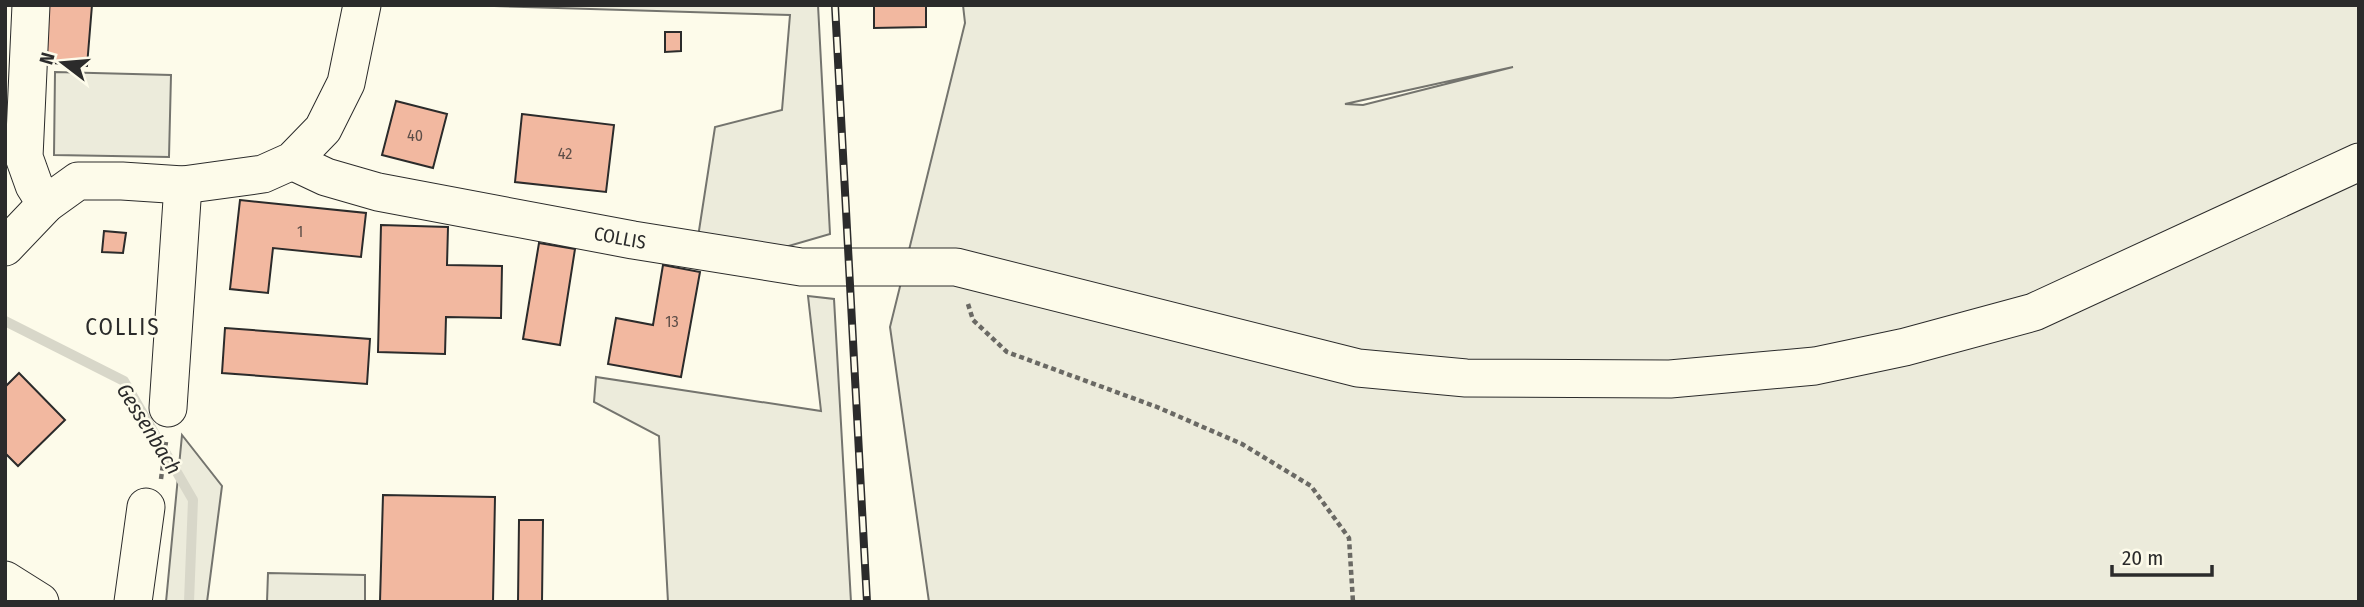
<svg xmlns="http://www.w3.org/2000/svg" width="2364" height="607" font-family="'Fira Sans Condensed',sans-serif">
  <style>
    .green { fill: #ecebdb; stroke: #74746e; stroke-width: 2; fill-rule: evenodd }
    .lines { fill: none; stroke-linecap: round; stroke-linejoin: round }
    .stream { stroke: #d8d7c9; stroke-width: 10 }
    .building { fill: #f2b8a0; stroke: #2b2b2b; stroke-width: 2 }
    .minor-casing { stroke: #2b2b2b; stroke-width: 39 }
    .path { stroke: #6a6964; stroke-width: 4.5; stroke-dasharray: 5 3.5; stroke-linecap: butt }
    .minor { stroke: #fdfbea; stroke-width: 37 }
    .rail-casing { stroke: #2b2b2b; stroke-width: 8 }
    .rail { stroke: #fdfbea; stroke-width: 5; stroke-dasharray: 16; stroke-linecap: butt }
    .labels { text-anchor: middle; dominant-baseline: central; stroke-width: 5; stroke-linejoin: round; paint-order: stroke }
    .number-label { font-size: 16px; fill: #5d4e48 }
    .street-label { font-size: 19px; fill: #2b2b2b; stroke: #fdfbea }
    .water-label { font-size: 21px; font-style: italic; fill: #2b2b2b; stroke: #fdfbea }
    .quarter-label { font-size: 23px; letter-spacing: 2px; fill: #2b2b2b; stroke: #fdfbea }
  </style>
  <rect width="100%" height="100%" fill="#fdfbea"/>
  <g class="green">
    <path d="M463,5H818L830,234L775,250L698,237L715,127L782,110L790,15Z"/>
    <path d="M963,5H2359V602H929L890,327L965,23ZM1513,67L1363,105L1345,104Z"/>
    <path d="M55,72L171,75L169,157L54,155Z"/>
    <path d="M808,296L834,299L851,602H668L659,436L594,402L596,377L821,411Z"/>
    <path d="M182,435L222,486L207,602H166Z"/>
    <path d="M268,573L365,575V602H267Z"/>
  </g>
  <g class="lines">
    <path class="stream" d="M5,321L124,381L193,500L189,602"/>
  </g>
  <g class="building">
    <path d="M47,5H92L87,66L42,62Z"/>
    <path d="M874,5H926V27L874,28Z"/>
    <path d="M665,32H681V51L665,52Z"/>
    <path d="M396,101L447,114L433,168L382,155Z"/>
    <path d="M522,114L614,125L606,192L515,182Z"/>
    <path d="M240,200L366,213L361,257L273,248L268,293L230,289Z"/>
    <path d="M381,225L448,227L447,265L502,266L501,318L446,317L445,354L378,352Z"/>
    <path d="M104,231L126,233L123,253L102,252Z"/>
    <path d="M539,243L575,249L560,345L523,339Z"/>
    <path d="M663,265L700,272L681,377L608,364L616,318L653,325Z"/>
    <path d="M225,328L370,339L367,384L222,373Z"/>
    <path d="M19,373L65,420L18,466L5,453V387Z"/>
    <path d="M383,495L495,497L493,602H380Z"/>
    <path d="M519,520H543L542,602H518Z"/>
  </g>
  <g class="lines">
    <g class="minor-casing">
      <g id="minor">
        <path d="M31,5L24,157L34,185L46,204"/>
        <path id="s1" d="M292,161L326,177L378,192L633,240L801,267H956L1358,368L1466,378L1670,379L1815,366L1905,347L2034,312L2359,162"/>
        <path d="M5,247L46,204L78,181H122L183,185L263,174L292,161L323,129L346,83L362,5"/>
        <path d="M168,408L183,185"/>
        <path d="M5,580L40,602"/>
        <path d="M133,602L146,507"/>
      </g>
    </g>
    <g class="path">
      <path d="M968,304L973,320L1007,352L1157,407L1242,444L1311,486L1349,538L1353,602"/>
      <path d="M161,479L166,442"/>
    </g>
    <use href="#minor" class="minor"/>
    <g class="rail-casing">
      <path id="rail" d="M835,5L867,602"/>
    </g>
    <use href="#rail" class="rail"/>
  </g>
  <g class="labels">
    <g class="number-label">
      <text x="415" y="135">40</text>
      <text x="565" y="153">42</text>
      <text x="300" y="231">1</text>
      <text x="672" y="321">13</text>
    </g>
    <g class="street-label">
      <text stroke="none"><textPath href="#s1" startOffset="338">COLLIS</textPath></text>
    </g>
    <g class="water-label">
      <text transform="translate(149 429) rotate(58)">Gessenbach</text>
    </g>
    <g class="quarter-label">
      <text x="123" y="327">COLLIS</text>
    </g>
  </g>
  <rect width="2364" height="607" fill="none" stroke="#2b2b2b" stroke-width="14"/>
  <g transform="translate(63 63) rotate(286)" stroke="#fdfbea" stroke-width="5" paint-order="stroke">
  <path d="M0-5L12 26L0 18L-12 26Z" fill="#2b2b2b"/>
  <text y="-10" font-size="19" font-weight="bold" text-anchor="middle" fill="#2b2b2b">N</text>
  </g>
  <path d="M2112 565v10h100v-10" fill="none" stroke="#2b2b2b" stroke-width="3.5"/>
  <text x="2122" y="565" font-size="21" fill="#2b2b2b" stroke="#fdfbea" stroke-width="5" paint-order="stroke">20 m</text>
</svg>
